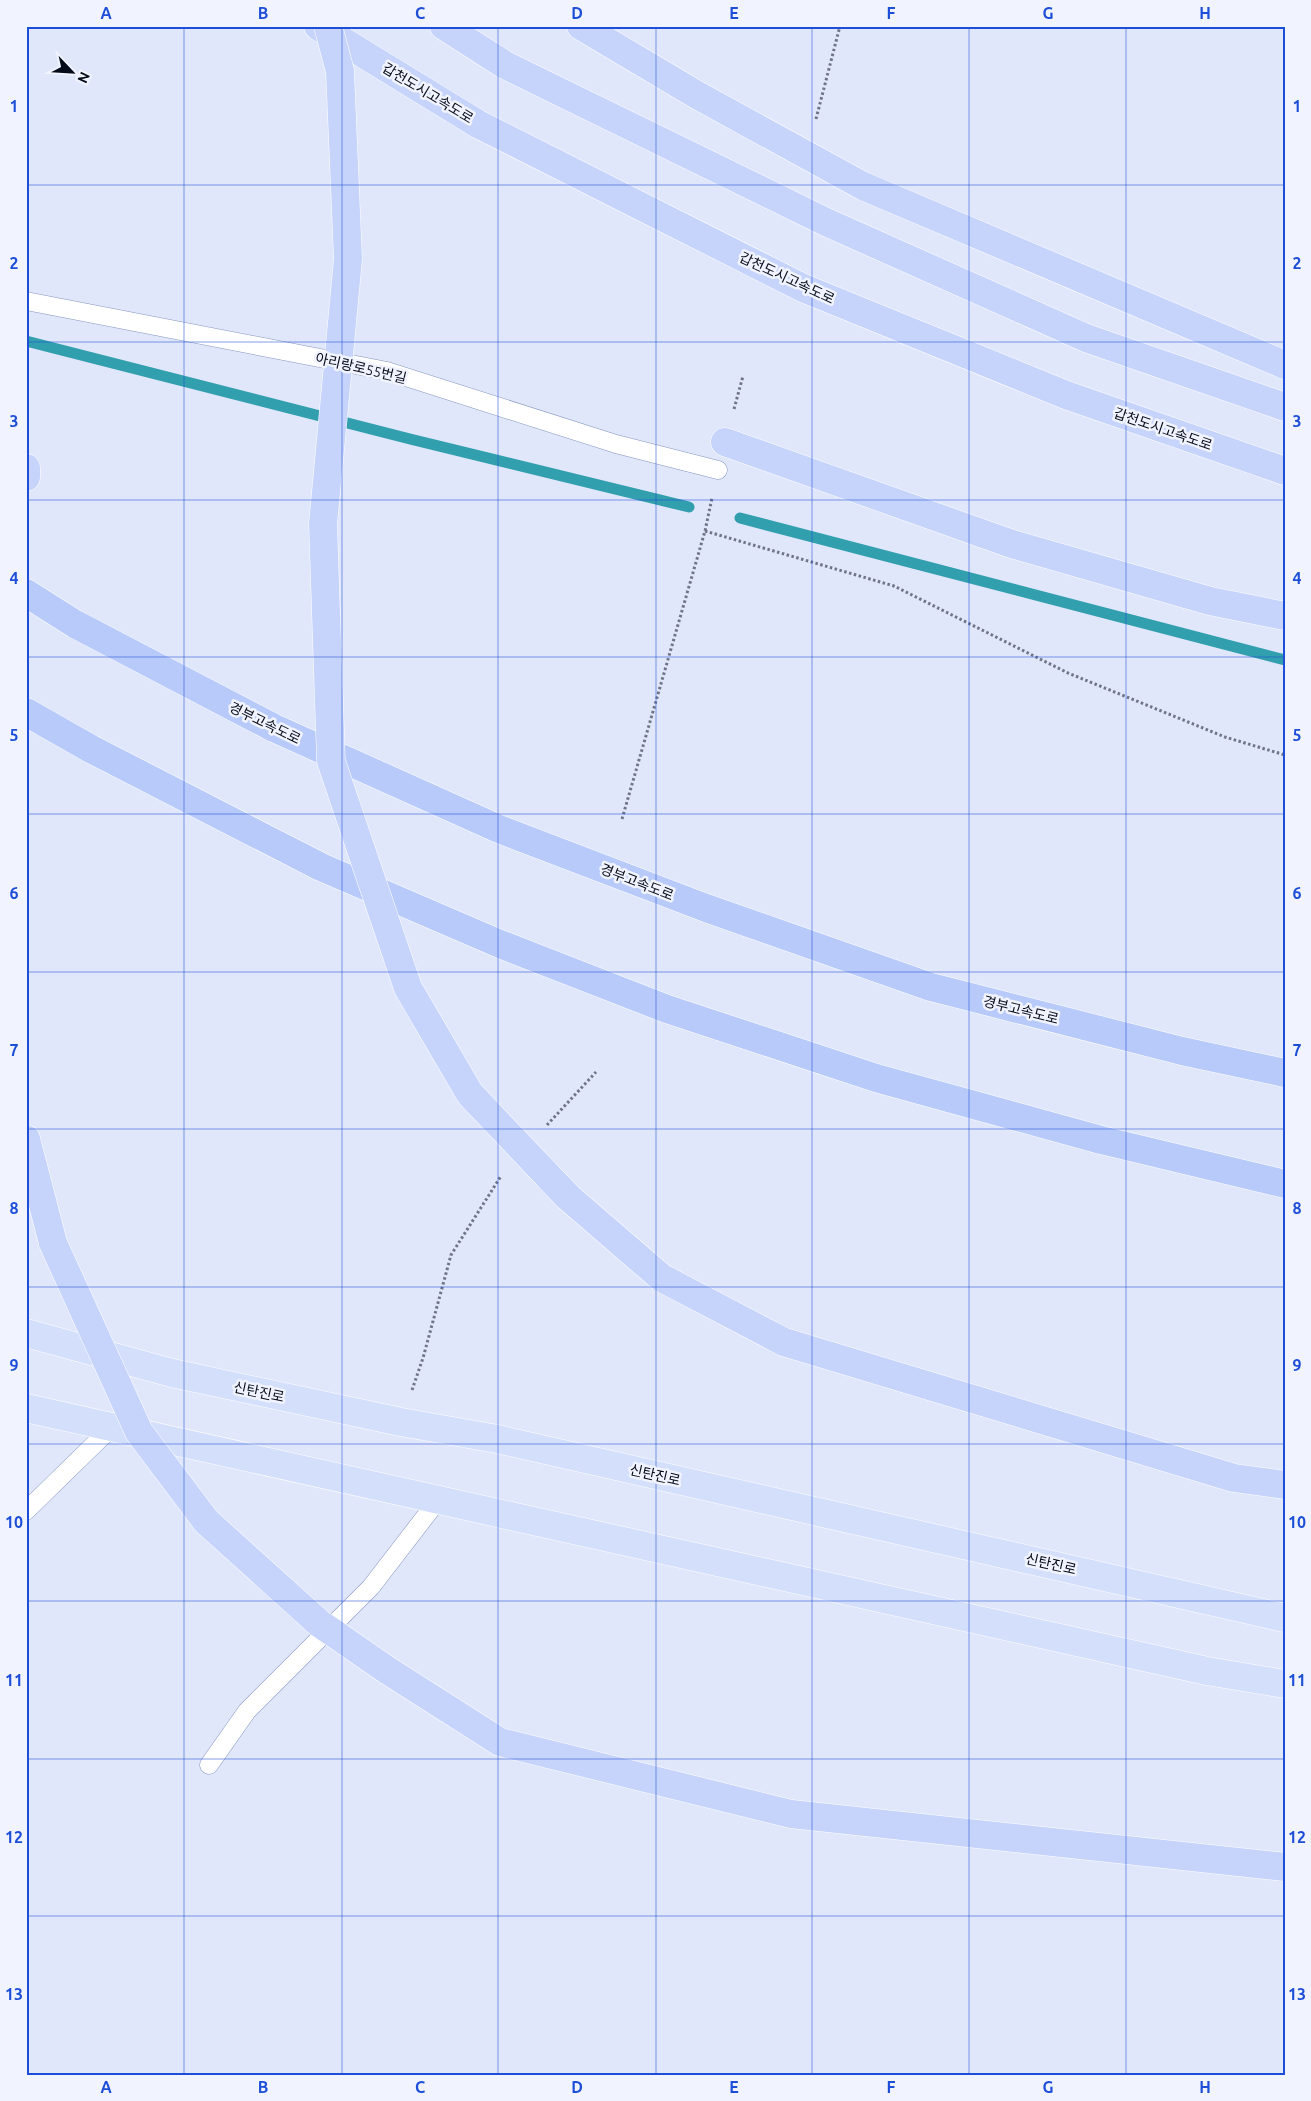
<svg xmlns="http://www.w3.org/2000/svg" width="1311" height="2101" font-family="Ubuntu,'Noto Sans KR',sans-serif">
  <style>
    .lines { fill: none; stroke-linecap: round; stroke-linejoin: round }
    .stream { stroke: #319fae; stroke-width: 11 }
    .service-casing { stroke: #8696c1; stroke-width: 19 }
    .primary-casing { stroke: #fff; stroke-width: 29 }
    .trunk-casing { stroke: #fff; stroke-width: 29 }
    .motorway-casing { stroke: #fff; stroke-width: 29 }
    .path { stroke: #6f7586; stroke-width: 3; stroke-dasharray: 2.5 2.5; stroke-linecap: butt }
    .service { stroke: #fff; stroke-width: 18 }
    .primary { stroke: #d4dffc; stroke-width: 28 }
    .trunk { stroke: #c6d4fb; stroke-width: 28 }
    .motorway { stroke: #b8cafa; stroke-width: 28 }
    .trunk-bridge-casing { stroke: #fff; stroke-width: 29; stroke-linecap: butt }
    .trunk-bridge { stroke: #c6d4fb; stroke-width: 28 }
    .grid { fill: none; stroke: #1d4ed8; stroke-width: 1; stroke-opacity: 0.55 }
    .labels { text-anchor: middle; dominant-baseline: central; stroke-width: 5; stroke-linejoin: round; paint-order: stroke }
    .street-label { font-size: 14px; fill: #060b1a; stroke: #f1f4fe }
    .neatline { fill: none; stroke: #1d4ed8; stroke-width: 2 }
    .grid-label { font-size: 16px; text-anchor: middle; font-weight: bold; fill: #1d4ed8 }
  </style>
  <rect width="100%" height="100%" fill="#e0e7fa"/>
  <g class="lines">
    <g class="stream">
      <path d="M26,341L410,439L689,507"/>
      <path d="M740,518L1285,660"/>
    </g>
    <g class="service-casing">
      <g id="service">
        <path d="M26,301L387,371L616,444L718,470"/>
        <path d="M26,1511L112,1427"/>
        <path d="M209,1765L247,1711L371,1587L438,1500"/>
      </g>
    </g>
    <g class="primary-casing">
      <g id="primary">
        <path d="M26,1333L172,1373L401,1422L497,1439L1285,1618"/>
        <path d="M26,1408L1207,1671L1285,1684"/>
      </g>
    </g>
    <g class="trunk-casing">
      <g id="trunk">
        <path d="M318,26L478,124L803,288L1066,395L1285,471"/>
        <path d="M444,26L505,65L826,222L1086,338L1285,407"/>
        <path d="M581,26L697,95L863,186L1285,365"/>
        <path d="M725,442L1012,544L1210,601L1285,616"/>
        <path d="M26,468V477"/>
        <path d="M26,1139L53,1243"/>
        <path d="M662,1278L784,1342L1234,1478L1285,1485"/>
        <path d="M387,1670L500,1742L791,1814L1285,1867"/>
      </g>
    </g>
    <g class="motorway-casing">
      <g id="motorway">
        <path d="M26,593L75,624L274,728L499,829L706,908L931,987L1182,1051L1285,1073"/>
        <path d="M26,712L91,749L321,867L500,944L667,1009L876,1078L1101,1140L1285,1184"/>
      </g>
    </g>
    <g class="path">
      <path d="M816,119L840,26"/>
      <path d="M734,409L743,376"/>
      <path d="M705,531L894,586L1068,673L1225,737L1285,755"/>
      <path d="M622,819L705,531L712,498"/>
      <path d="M547,1125L596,1072"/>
      <path d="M412,1390L423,1358L451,1255L501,1176"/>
    </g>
    <use href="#service" class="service"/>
    <use href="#primary" class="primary"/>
    <use href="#trunk" class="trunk"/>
    <use href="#motorway" class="motorway"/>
    <g class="trunk-bridge-casing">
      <g id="trunk-bridge">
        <path d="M328,26L340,71L348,259L323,524L331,761L408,988L470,1094L568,1197L662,1278"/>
        <path d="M53,1243L139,1432L206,1521L319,1623L387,1670"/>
      </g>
    </g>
    <use href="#trunk-bridge" class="trunk-bridge"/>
  </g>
  <path class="grid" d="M184,26V2075M342,26V2075M498,26V2075M656,26V2075M812,26V2075M969,26V2075M1126,26V2075M26,185H1285M26,342H1285M26,500H1285M26,657H1285M26,814H1285M26,972H1285M26,1129H1285M26,1287H1285M26,1444H1285M26,1601H1285M26,1759H1285M26,1916H1285"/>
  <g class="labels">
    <g class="street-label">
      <text transform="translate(428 93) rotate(31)">갑천도시고속도로</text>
      <text transform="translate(787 278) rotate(25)">갑천도시고속도로</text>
      <text transform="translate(361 368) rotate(13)">아리랑로55번길</text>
      <text transform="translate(1163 429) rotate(19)">갑천도시고속도로</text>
      <text transform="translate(265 723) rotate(26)">경부고속도로</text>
      <text transform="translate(637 882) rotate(21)">경부고속도로</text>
      <text transform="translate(1021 1010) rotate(14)">경부고속도로</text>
      <text transform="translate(259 1392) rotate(12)">신탄진로</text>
      <text transform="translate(655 1475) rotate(13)">신탄진로</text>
      <text transform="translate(1051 1564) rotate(13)">신탄진로</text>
    </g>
  </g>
  <rect width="1311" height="2101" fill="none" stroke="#f1f4fe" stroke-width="55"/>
  <g transform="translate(72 72) rotate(115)" stroke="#f1f4fe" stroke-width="4" paint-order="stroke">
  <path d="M0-4L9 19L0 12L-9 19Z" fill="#060b1a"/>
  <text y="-8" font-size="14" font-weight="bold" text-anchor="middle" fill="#060b1a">N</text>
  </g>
  <rect x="28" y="28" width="1256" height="2046" class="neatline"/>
  <g class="grid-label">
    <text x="106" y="19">A</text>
    <text x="263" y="19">B</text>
    <text x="420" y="19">C</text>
    <text x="577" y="19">D</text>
    <text x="734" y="19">E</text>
    <text x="891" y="19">F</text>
    <text x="1048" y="19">G</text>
    <text x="1205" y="19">H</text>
    <text x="14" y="112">1</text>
    <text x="1297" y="112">1</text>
    <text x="14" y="269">2</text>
    <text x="1297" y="269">2</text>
    <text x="14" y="427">3</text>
    <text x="1297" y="427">3</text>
    <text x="14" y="584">4</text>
    <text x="1297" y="584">4</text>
    <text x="14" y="741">5</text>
    <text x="1297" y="741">5</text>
    <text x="14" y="899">6</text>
    <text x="1297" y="899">6</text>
    <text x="14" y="1056">7</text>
    <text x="1297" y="1056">7</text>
    <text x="14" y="1214">8</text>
    <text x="1297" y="1214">8</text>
    <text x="14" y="1371">9</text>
    <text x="1297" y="1371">9</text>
    <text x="14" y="1528">10</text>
    <text x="1297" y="1528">10</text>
    <text x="14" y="1686">11</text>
    <text x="1297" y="1686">11</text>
    <text x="14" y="1843">12</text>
    <text x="1297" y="1843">12</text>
    <text x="14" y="2000">13</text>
    <text x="1297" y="2000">13</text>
    <text x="106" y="2093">A</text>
    <text x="263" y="2093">B</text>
    <text x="420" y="2093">C</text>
    <text x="577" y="2093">D</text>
    <text x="734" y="2093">E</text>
    <text x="891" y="2093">F</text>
    <text x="1048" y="2093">G</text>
    <text x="1205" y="2093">H</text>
  </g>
</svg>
